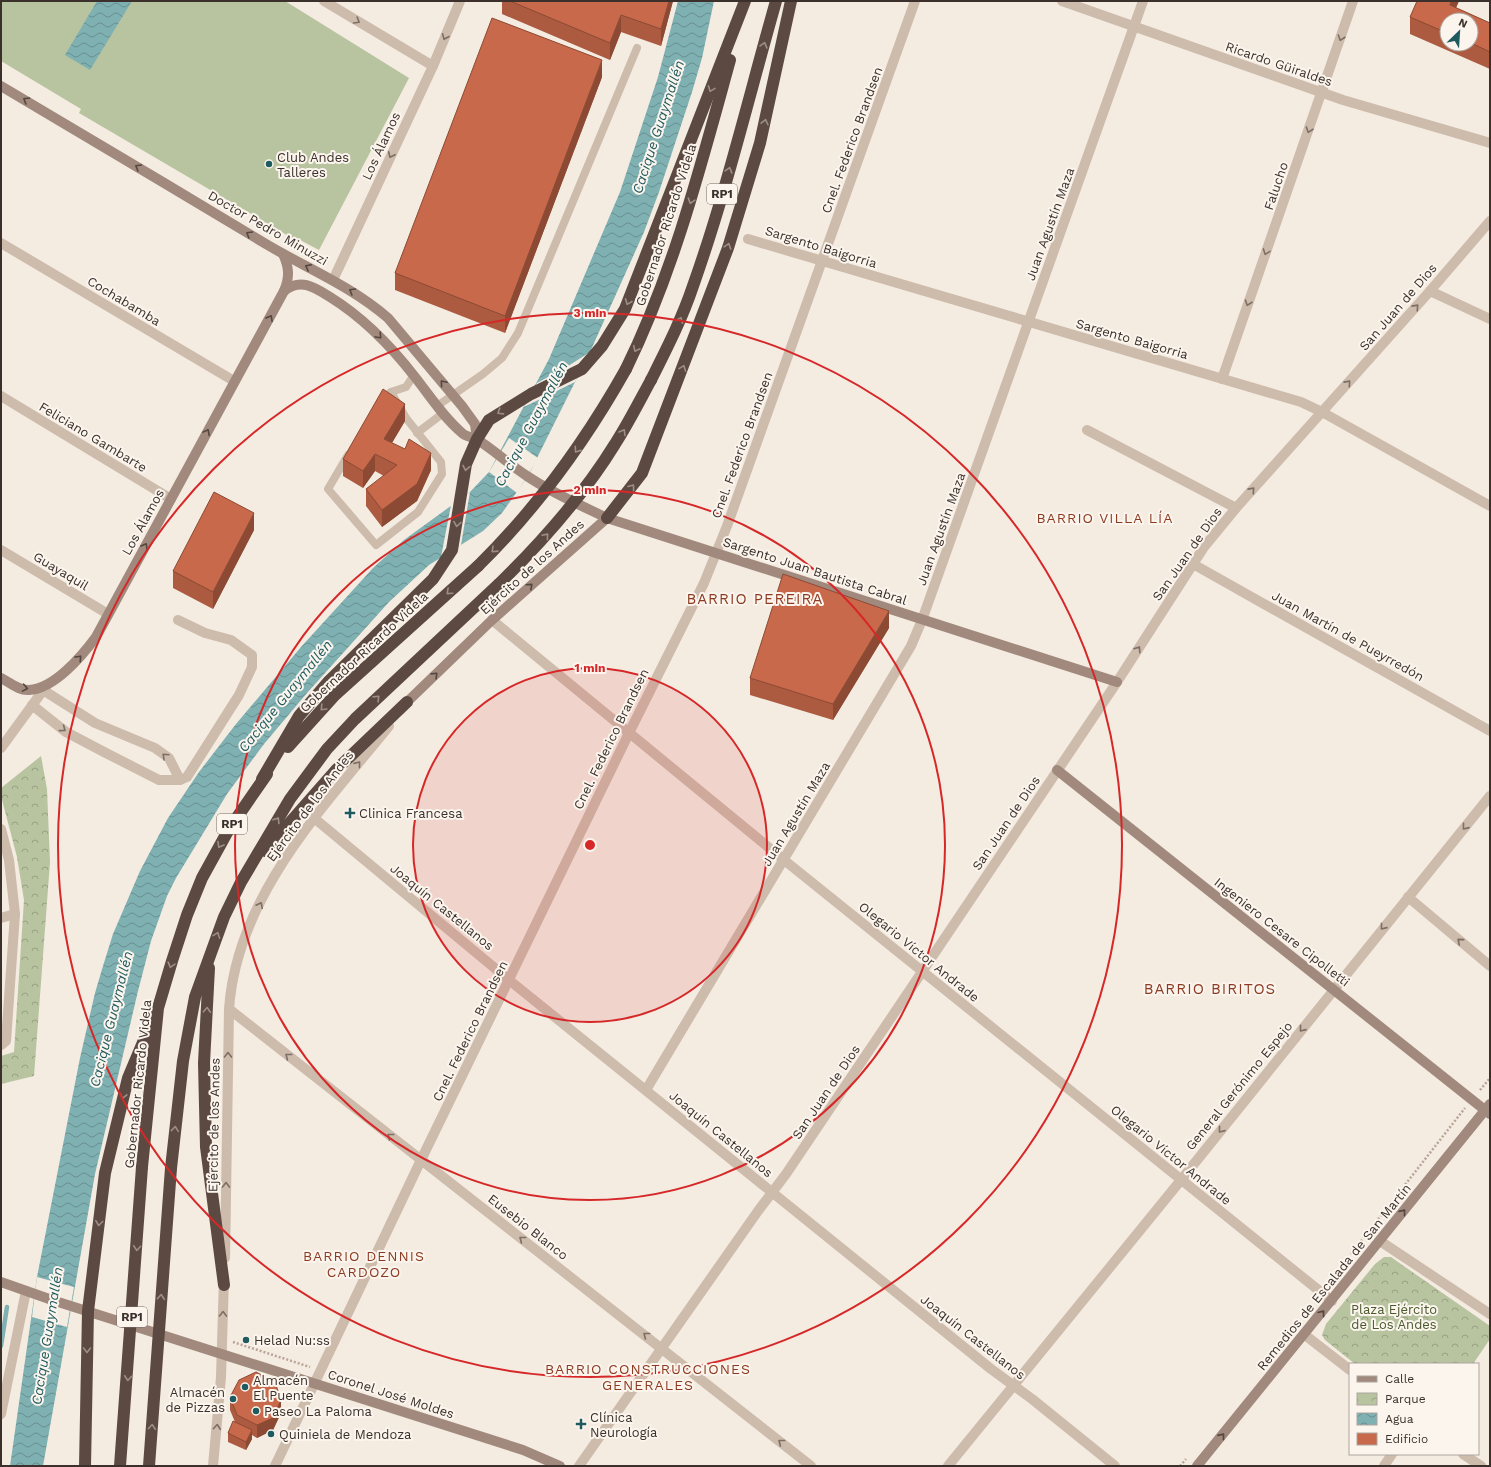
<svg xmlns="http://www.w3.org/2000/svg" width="1491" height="1467" font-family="'Work Sans',sans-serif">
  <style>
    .park { fill: url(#park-crowns) }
    .garden { fill: #b8c4a0 }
    .water { fill: url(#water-waves) }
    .pier { fill: #f4ebe1 }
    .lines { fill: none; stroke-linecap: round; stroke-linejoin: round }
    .stream { stroke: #7fb0b2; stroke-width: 4.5 }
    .path { stroke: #b9a596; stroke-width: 2.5; stroke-dasharray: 2 2; stroke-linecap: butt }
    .lane { stroke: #cdbbac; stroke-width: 8 }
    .street { stroke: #cdbbac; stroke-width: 10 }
    .secondary { stroke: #a18a7d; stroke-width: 10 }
    .highway { stroke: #5c4a42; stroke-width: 12 }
    .highway-bridge { stroke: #5c4a42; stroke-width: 12 }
    .wall { fill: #ac5a40; fill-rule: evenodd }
    .shaded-wall { fill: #8c4a34 }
    .building { fill: #c8694b; stroke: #8c4a34 }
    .oneway { stroke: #7d6f65 }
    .oneway2 { stroke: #9c8e87 }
    .oneway3 { stroke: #544640 }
    .ring { fill: none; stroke: #d62828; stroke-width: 2 }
    .poi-dot { fill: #1f5a5e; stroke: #fbf5ee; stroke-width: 1.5 }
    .labels { text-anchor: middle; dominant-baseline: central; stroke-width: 4; stroke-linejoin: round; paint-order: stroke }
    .shield { fill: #fbf5ee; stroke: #756b66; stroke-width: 1 }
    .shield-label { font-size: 12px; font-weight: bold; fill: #3b302b }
    .street-label { font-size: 13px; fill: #3b302b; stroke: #fbf5ee }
    .poi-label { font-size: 13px; fill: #3b302b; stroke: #fbf5ee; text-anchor: start }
    .park-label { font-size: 13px; fill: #4a5a2e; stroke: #fbf5ee }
    .water-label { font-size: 14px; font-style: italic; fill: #1f5a5e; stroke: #fbf5ee }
    .neighbourhood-label { font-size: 14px; letter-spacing: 1px; fill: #8c3b22; stroke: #fbf5ee }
    .quarter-label { font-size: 15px; letter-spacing: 1px; fill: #8c3b22; stroke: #fbf5ee }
    .centre { fill: #d62828; stroke: #fbf5ee; stroke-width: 2 }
    .ring-label { font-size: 12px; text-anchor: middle; font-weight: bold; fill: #d62828; stroke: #fbf5ee; stroke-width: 4; stroke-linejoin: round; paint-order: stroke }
  </style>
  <defs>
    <pattern id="park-crowns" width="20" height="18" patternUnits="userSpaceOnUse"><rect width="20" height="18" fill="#b8c4a0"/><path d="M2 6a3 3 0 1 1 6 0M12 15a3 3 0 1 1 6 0" fill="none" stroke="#97a083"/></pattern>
    <pattern id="water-waves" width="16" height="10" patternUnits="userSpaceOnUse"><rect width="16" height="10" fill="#7fb0b2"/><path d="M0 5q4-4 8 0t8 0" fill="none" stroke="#699091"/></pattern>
  </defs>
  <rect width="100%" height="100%" fill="#f4ebe1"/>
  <g class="park">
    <path d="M41,756L47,789L50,862L34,1076L1,1084V1056L14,1052L24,900L17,857L1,796V788Z"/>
    <path d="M1384,1257H1391L1398,1262L1490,1326V1339L1473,1364H1355L1325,1340L1322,1335L1326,1324L1375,1264Z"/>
  </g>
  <path class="garden" d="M1,1H285L409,78L319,250L302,241L292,238L79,113L81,109L1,61Z"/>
  <g class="water">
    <path d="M97,1H132L90,70L65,55Z"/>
    <path d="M678,1H714L702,58L692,92L659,192L644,232L590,352L528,476L502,513L483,531L429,565L389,602L307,693L264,744L227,794L176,878L167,896L151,941L138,991L95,1174L43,1466H10L37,1277L80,1058L95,993L103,966L113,934L140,871L168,818L199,772L236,724L301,647L373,568L404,540L470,492L489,472L549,359L620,192L658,77Z"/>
  </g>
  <g class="pier">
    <path d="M590,352L575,382L524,407L537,383L565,368Z"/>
    <path d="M509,438L538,458L517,493L489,472Z"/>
    <path d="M470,492L461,545L441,557L451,505Z"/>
    <path d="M37,1277L74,1287L67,1327L32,1317Z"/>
  </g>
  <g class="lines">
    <path class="stream" d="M1,1346L7,1307"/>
    <g class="path">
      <path d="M1480,1090L1490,1078"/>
      <path d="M1351,1254L1465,1108"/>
      <path d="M233,1342L310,1367"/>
      <path d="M332,1374L348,1380"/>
      <path d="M1180,1466L1186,1459"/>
    </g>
    <g class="lane">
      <path d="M381,400L391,392L406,387L414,375"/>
      <path d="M437,406L483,374L502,358L518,333L637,48"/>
      <path d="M417,433L442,414"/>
      <path d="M348,455L328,489L376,545L418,512L442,474L441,462L406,418L391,392"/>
    </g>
    <g class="street">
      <path d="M324,1L433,66"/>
      <path d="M1062,1L1343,100L1490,143"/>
      <path d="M748,239L1301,402L1322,412L1490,506"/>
      <path d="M1,243L234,381"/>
      <path d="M333,280L433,66L460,1"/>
      <path d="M1430,291L1490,319"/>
      <path d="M1222,379L1353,1"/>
      <path d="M1,396L171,499"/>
      <path d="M1087,430L1236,508"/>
      <path d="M1,550L108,614"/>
      <path d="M1193,564L1490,731"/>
      <path d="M178,620L205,633L231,640L252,655V667L239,695L187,777L180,780"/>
      <path d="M492,620L784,860L1332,1301"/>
      <path d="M32,705L66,732L104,752L159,780H180L169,758L155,748L95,723L43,690"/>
      <path d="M1,748L47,685"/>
      <path d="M314,818L509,980L991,1369L1032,1399L1115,1466"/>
      <path d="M1,829L9,860L15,914L6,1041L1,1045"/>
      <path d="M1408,897L1490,966"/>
      <path d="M1,918L15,914"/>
      <path d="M229,1009L811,1466"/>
      <path d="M646,1090L911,646L922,620L1143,1"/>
      <path d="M1380,1241L1490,1314"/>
      <path d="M225,1258L229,1009C237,896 322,809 389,726"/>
      <path d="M1305,1335L1350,1370"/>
      <path d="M1,1414L26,1291"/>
      <path d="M1463,1454L1481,1466"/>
      <path d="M213,1466L221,1377L224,1278"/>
      <path d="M275,1466L421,1160L629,733L704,583L727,526L915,1"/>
      <path d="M579,1466L758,1211L786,1174L1117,682L1204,547L1236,508L1430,291L1490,221"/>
      <path d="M948,1466L1181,1180L1490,796"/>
      <path d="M1384,1466L1392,1454"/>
    </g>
    <g class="secondary">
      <path d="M1,86C89,138 178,191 266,244C308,269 351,286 388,318L462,406L475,424L477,439"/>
      <path d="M284,291C301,278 314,287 330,297C364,318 391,346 415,377C430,396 443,417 462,433C466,437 473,437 478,440C495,451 510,465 527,476C552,493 580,505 607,518L1117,682"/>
      <path d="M1,678C9,682 19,691 29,690C54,689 82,656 96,637L284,291C290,277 289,267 283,254"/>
      <path d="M407,702L492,620L607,518"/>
      <path d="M1057,770L1490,1114"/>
      <path d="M1,1282L52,1300L523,1450L560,1466"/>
      <path d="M1197,1466L1490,1104"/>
    </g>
    <g class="highway">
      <path d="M626,369C674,271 701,165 730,60"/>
      <path d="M651,380C666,350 682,319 693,286C726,193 749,96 776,1"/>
      <path d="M607,518L642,473L728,248L760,143L791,1"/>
      <path d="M288,747L335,695L478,566"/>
      <path d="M262,779L299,716L329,681L433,579L452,550L466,464L477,439L489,420L531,394L582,369L602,346L625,309L745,1"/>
      <path d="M265,851L337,769L407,702"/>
      <path d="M209,968L204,1063L206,1147L224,1285"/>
      <path d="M142,1167L158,1008L172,961L187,915L202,878L229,829L267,774"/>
      <path d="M171,1168L183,1061L195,997L224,917L241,882L290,799L327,749L355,719L499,584"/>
      <path d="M85,1466L88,1311L105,1173L128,1078L154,1016"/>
    </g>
    <g class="highway-bridge">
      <path d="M478,566C538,507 585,442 626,369"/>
      <path d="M499,584C543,541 583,496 615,444C628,424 639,402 651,380"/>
      <path d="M120,1466L142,1167"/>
      <path d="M149,1466L171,1168"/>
    </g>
  </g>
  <g class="wall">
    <path d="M502,1H673L661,46L621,32L610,60L502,14Z"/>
    <path d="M1459,1L1456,8L1490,23V22V69L1410,34V17ZM1447,20H1471V44H1447Z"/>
    <path d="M602,77L505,333L395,290V273Z"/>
    <path d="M405,421L392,443L431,470L417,501L382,527L366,506V489L384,476L375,471L363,488L343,476V459Z"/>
    <path d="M254,530L213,609L173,588V571Z"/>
    <path d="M889,628L833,720L750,695V678Z"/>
    <path d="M230,1397L281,1413L273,1430L257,1438L252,1435V1439L246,1450L228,1442V1433L235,1422L230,1410Z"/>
  </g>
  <g class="shaded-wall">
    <path d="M669,1H673L661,46V29Z"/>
    <path d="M1451,1H1459L1450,20V5Z"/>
    <path d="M621,15V32L610,60V43Z"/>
    <path d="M602,60V77L505,333V316Z"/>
    <path d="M405,404V421L384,456V439Z"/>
    <path d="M431,453V470L417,501L382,527V510Z"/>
    <path d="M375,454V471L363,488V471Z"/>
    <path d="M254,513V530L213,609V592Z"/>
    <path d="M889,611V628L833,720V704Z"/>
    <path d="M281,1400V1413L273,1430L257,1438V1425Z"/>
    <path d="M252,1430V1439L246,1450V1442Z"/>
  </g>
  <g class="building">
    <path d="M510,1H669L661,29L621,15L610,43Z"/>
    <path d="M1417,1H1451L1450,5L1490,23V22V52L1471,43V20H1447V33L1410,17Z"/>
    <path d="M492,18L602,60L505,316L395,273Z"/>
    <path d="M383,389L405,404L384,439L405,449L409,439L431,453L417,484L382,510L366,489L397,465L375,454L363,471L343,459Z"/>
    <path d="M214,492L254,513L213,592L173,571Z"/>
    <path d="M783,574L889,611L833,704L750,678Z"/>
    <path d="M256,1372L275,1382L281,1400L273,1418L257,1425L237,1415L230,1397L239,1380Z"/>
    <path d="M233,1421L252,1430L246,1442L228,1433Z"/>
  </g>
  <defs><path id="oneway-chevron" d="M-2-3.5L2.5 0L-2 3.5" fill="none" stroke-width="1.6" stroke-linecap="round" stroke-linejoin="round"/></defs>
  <g class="oneway">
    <use href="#oneway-chevron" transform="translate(357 21) rotate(31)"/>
    <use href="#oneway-chevron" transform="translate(445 37) rotate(113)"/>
    <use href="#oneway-chevron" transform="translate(1341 38) rotate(109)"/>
    <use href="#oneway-chevron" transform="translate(1309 130) rotate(109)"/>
    <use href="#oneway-chevron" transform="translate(391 155) rotate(115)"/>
    <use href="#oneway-chevron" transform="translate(1266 252) rotate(110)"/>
    <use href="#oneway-chevron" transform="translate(1248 303) rotate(109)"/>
    <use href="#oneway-chevron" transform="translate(1416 307) rotate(-48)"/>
    <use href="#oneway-chevron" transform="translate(1348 383) rotate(-48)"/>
    <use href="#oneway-chevron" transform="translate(1252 490) rotate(-48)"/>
    <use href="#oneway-chevron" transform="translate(1138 649) rotate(-57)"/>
    <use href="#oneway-chevron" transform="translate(63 729) rotate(37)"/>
    <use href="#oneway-chevron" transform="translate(165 756) rotate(-137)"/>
    <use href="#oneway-chevron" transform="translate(358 764) rotate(-51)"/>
    <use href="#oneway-chevron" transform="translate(1465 827) rotate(129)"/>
    <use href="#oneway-chevron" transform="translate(260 905) rotate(-64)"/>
    <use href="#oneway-chevron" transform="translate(1383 927) rotate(129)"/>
    <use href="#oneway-chevron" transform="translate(1460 941) rotate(-140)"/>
    <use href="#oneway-chevron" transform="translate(1302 1029) rotate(129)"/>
    <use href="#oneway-chevron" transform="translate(228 1055) rotate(-89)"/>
    <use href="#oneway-chevron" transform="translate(288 1056) rotate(-142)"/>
    <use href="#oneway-chevron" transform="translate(1221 1130) rotate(129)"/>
    <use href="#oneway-chevron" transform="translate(390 1136) rotate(-142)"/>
    <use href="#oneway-chevron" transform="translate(226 1185) rotate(-89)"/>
    <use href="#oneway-chevron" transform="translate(522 1239) rotate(-142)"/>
    <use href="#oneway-chevron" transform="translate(223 1314) rotate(-89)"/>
    <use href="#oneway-chevron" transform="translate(646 1335) rotate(-142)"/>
    <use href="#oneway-chevron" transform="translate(217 1427) rotate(-85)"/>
    <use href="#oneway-chevron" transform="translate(781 1442) rotate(-142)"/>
  </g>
  <g class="oneway2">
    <use href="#oneway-chevron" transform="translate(764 45) rotate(-74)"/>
    <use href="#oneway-chevron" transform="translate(711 89) rotate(111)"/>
    <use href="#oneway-chevron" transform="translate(765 122) rotate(-77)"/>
    <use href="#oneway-chevron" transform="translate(729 170) rotate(-74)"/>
    <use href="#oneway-chevron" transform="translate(691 201) rotate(107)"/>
    <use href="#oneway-chevron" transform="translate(728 246) rotate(-72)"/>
    <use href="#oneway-chevron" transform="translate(628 302) rotate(112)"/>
    <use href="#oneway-chevron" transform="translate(680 320) rotate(-68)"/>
    <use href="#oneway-chevron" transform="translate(636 349) rotate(116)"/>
    <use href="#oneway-chevron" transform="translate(683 368) rotate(-69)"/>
    <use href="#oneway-chevron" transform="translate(500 412) rotate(148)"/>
    <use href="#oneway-chevron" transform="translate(623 432) rotate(-59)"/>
    <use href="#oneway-chevron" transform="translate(577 450) rotate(125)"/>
    <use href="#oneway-chevron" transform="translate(466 468) rotate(101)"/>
    <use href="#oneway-chevron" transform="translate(632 487) rotate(-53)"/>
    <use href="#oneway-chevron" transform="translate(457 524) rotate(99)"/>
    <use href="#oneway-chevron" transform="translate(546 536) rotate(-49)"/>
    <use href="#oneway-chevron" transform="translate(494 550) rotate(136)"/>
    <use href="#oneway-chevron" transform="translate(449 592) rotate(138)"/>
    <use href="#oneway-chevron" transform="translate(377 698) rotate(-44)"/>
    <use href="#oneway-chevron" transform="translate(323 708) rotate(134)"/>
    <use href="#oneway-chevron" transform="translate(277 820) rotate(-58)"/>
    <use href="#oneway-chevron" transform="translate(220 845) rotate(119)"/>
    <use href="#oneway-chevron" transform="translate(217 935) rotate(-69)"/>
    <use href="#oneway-chevron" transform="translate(171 965) rotate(106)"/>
    <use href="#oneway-chevron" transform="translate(207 1010) rotate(-87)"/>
    <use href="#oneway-chevron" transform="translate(123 1096) rotate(103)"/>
    <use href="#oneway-chevron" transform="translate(175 1129) rotate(-84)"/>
    <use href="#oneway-chevron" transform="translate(99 1223) rotate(97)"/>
    <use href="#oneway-chevron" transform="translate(137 1248) rotate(94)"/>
    <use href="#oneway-chevron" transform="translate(161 1297) rotate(-85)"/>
    <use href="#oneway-chevron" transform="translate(87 1350) rotate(91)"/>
    <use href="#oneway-chevron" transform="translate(128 1378) rotate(94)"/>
    <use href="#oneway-chevron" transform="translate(152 1427) rotate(-86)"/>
  </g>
  <g class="oneway3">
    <use href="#oneway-chevron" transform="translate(26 100) rotate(-149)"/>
    <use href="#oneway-chevron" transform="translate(138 167) rotate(-149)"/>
    <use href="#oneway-chevron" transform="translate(249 234) rotate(-149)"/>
    <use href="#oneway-chevron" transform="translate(308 267) rotate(-153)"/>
    <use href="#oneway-chevron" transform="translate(352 291) rotate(-149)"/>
    <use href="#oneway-chevron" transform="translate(270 318) rotate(-61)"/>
    <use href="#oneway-chevron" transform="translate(379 336) rotate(47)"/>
    <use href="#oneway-chevron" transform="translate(443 383) rotate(-130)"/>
    <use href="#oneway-chevron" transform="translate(207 432) rotate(-62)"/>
    <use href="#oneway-chevron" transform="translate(145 546) rotate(-61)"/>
    <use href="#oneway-chevron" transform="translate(530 586) rotate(-42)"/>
    <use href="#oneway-chevron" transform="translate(79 658) rotate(-47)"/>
    <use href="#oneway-chevron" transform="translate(435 675) rotate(-44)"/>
    <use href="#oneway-chevron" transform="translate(25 688) rotate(10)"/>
    <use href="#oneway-chevron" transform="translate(1403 1212) rotate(-51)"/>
    <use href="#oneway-chevron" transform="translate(1322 1313) rotate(-52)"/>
    <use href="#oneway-chevron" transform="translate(1222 1436) rotate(-51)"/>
  </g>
  <circle cx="590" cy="845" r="177" fill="#d62828" fill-opacity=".12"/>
  <g class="ring">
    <circle cx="590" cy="845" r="177"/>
    <circle cx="590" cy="845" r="355"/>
    <circle cx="590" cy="845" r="532"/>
  </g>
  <g class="poi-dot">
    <circle cx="269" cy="164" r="4"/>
    <path d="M348 807h4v4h4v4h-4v4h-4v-4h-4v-4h4z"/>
    <circle cx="246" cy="1340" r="4"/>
    <circle cx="245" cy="1387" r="4"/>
    <circle cx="233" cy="1399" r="4"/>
    <circle cx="256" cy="1411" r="4"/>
    <path d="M579 1418h4v4h4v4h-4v4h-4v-4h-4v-4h4z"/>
    <circle cx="271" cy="1434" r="4"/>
  </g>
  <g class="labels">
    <g class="shield">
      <rect x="707" y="184" width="30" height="20" rx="3"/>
      <rect x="217" y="814" width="30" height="20" rx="3"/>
      <rect x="117" y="1307" width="30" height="20" rx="3"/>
    </g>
    <g class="shield-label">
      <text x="722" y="194">RP1</text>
      <text x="232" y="824">RP1</text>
      <text x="132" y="1317">RP1</text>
    </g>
    <g class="street-label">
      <text transform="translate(1279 64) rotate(19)">Ricardo Güiraldes</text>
      <text transform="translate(852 140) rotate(-70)">Cnel. Federico Brandsen</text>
      <text transform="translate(381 146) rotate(-65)">Los Álamos</text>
      <text transform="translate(1276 186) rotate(-71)">Falucho</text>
      <text transform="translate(1050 224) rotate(-70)">Juan Agustín Maza</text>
      <text transform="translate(666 225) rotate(-72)">Gobernador Ricardo Videla</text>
      <text transform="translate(268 228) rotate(30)">Doctor Pedro Minuzzi</text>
      <text transform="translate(821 247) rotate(17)">Sargento Baigorria</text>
      <text transform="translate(124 301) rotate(31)">Cochabamba</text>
      <text transform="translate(1398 307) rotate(-49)">San Juan de Dios</text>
      <text transform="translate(1132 339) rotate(16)">Sargento Baigorria</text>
      <text transform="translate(93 437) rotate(31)">Feliciano Gambarte</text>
      <text transform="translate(742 445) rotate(-70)">Cnel. Federico Brandsen</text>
      <text transform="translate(143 522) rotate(-61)">Los Álamos</text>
      <text transform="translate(941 529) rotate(-70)">Juan Agustín Maza</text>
      <text transform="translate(1187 554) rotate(-55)">San Juan de Dios</text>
      <text transform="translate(532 567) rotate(-42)">Ejército de los Andes</text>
      <text transform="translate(61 571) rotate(31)">Guayaquil</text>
      <text transform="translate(815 571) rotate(18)">Sargento Juan Bautista Cabral</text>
      <text transform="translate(1348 636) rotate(29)">Juan Martín de Pueyrredón</text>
      <text transform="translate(364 652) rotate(-43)">Gobernador Ricardo Videla</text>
      <text transform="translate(611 739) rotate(-64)">Cnel. Federico Brandsen</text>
      <text transform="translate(310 806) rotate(-53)">Ejército de los Andes</text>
      <text transform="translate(796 814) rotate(-59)">Juan Agustín Maza</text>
      <text transform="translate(1006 823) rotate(-56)">San Juan de Dios</text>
      <text transform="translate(442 907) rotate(39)">Joaquín Castellanos</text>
      <text transform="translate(1282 932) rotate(38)">Ingeniero Cesare Cipolletti</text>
      <text transform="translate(919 952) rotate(39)">Olegario Víctor Andrade</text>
      <text transform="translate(470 1031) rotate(-64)">Cnel. Federico Brandsen</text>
      <text transform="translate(138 1084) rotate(-84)">Gobernador Ricardo Videla</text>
      <text transform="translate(1239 1086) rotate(-51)">General Gerónimo Espejo</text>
      <text transform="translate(826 1092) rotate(-56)">San Juan de Dios</text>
      <text transform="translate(214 1125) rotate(-89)">Ejército de los Andes</text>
      <text transform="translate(721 1134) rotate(39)">Joaquín Castellanos</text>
      <text transform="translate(1171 1155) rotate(39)">Olegario Víctor Andrade</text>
      <text transform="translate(528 1227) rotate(38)">Eusebio Blanco</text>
      <text transform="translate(1334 1277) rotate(-51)">Remedios de Escalada de San Martín</text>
      <text transform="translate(973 1337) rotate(38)">Joaquín Castellanos</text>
      <text transform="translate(391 1394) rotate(18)">Coronel José Moldes</text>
    </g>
    <g class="poi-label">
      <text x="277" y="157">Club Andes<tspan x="277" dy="15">Talleres</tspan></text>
      <text x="359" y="813">Clinica Francesa</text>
      <text x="254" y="1340">Helad Nu:ss</text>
      <text x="253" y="1380">Almacén<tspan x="253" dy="15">El Puente</tspan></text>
      <text x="225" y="1392" text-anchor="end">Almacén<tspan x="225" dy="15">de Pizzas</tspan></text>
      <text x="264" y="1411">Paseo La Paloma</text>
      <text x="590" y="1417">Clínica<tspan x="590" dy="15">Neurología</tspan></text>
      <text x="279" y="1434">Quiniela de Mendoza</text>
    </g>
    <g class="park-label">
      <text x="1394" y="1309">Plaza Ejército<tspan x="1394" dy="15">de Los Andes</tspan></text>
    </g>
    <g class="water-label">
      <text transform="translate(658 127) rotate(-72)">Cacique Guaymallén</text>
      <text transform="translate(531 424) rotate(-62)">Cacique Guaymallén</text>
      <text transform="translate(285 696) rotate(-51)">Cacique Guaymallén</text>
      <text transform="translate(111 1019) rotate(-76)">Cacique Guaymallén</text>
      <text transform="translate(47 1336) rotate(-81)">Cacique Guaymallén</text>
    </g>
    <g class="neighbourhood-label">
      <text x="1105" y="518">BARRIO VILLA LÍA</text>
      <text x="364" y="1256">BARRIO DENNIS<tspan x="364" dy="16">CARDOZO</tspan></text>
      <text x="648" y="1369">BARRIO CONSTRUCCIONES<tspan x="648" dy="16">GENERALES</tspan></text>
    </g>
    <g class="quarter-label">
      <text x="755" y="599">BARRIO PEREIRA</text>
      <text x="1210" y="989">BARRIO BIRITOS</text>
    </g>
  </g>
  <circle cx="590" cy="845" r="6" class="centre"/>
  <g class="ring-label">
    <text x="590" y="317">3 min</text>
    <text x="590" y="494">2 min</text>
    <text x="590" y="672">1 min</text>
  </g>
  <rect width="1491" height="1467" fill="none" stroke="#3b302b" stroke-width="4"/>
  <rect x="1349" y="1363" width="130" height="92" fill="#fbf5ee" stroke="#aea6a0"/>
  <rect x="1357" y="1376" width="20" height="6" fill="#a18a7d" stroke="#aea6a0"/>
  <text x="1385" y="1383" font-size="12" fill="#3b302b">Calle</text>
  <rect x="1357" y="1393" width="20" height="12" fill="url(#park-crowns)" stroke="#aea6a0"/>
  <text x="1385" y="1403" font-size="12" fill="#3b302b">Parque</text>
  <rect x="1357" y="1413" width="20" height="12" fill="url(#water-waves)" stroke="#aea6a0"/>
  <text x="1385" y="1423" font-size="12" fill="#3b302b">Agua</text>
  <rect x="1357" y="1433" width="20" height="12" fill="#c8694b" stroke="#aea6a0"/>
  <text x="1385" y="1443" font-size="12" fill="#3b302b">Edificio</text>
  <g transform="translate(1459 32) rotate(25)"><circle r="19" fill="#fbf5ee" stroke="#aea6a0"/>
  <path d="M0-3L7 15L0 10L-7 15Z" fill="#1f5a5e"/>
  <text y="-6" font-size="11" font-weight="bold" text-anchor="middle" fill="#3b302b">N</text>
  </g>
</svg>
